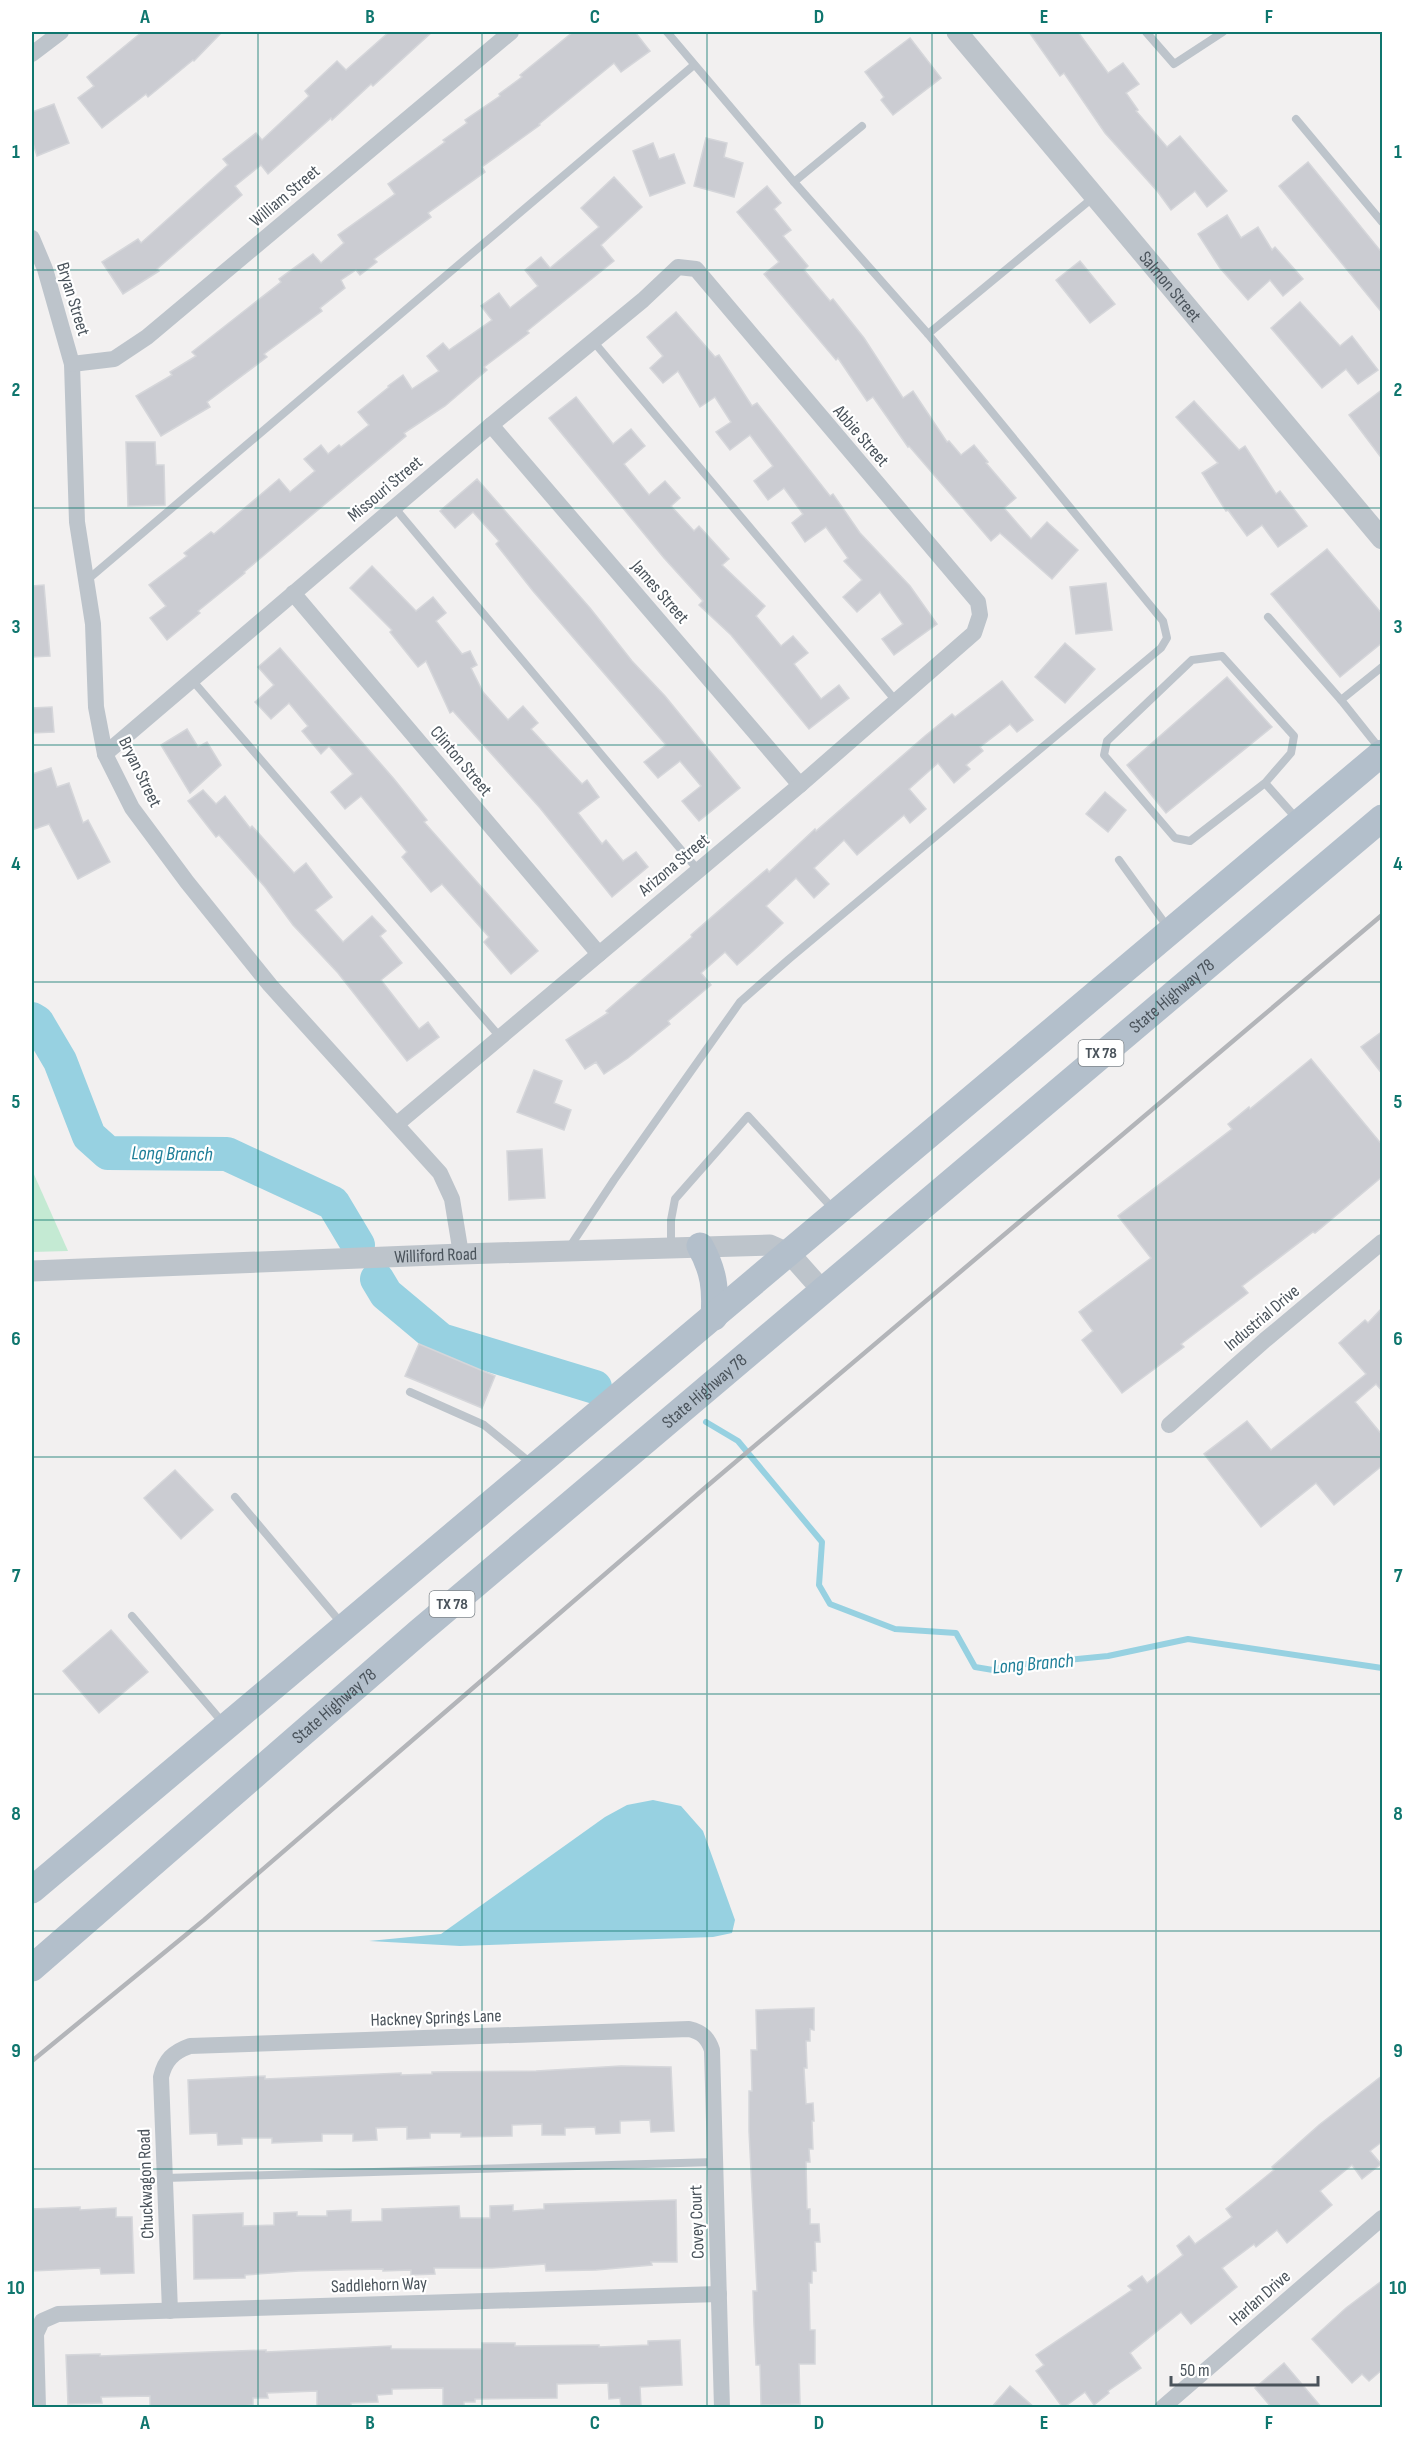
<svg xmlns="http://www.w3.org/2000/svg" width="1414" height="2439" font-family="'Sofia Sans Condensed',sans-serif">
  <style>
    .green { fill: #c4ead3 }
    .water { fill: #97d1e1 }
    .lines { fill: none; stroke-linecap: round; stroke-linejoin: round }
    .stream { stroke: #97d1e1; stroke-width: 6 }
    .river { stroke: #97d1e1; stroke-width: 34 }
    .building { fill: #cbccd2; stroke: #d5d6da; stroke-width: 1.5 }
    .service { stroke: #bdc4cb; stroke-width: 8 }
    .minor { stroke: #bdc4cb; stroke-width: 16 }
    .tertiary { stroke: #bdc4cb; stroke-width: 21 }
    .primary { stroke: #b3bfcb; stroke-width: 27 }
    .rail { stroke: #b3b5b9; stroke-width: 4.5 }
    .grid { fill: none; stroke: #0f766e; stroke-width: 1.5; stroke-opacity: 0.55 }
    .labels { text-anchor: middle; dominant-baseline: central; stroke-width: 4.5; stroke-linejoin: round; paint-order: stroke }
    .shield { fill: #fff; stroke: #80878c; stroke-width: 1.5 }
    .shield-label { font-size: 16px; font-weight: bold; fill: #4a535b }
    .street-label { font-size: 18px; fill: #4a535b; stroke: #fff }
    .water-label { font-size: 20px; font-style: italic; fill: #1f7f99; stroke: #fff }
    .neatline { fill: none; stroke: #0f766e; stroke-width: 2 }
    .grid-label { font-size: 20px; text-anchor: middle; font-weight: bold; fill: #0f766e }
  </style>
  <rect width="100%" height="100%" fill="#f2f0f0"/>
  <path class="green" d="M32,1170L68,1251L32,1252Z"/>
  <path class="water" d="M653,1800L681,1806L703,1831L735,1920L732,1933L713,1937L460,1946L369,1941L441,1934L605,1817L627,1805Z"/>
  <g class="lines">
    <path class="stream" d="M706,1422L738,1441L822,1542L819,1585L830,1604L895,1629L956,1633L975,1667L993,1670L1007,1666L1108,1656L1188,1639L1382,1668"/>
    <g class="river">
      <path d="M32,1019L37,1022L60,1061L89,1136L108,1153L227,1154L333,1203L358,1245"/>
      <path d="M377,1279L386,1294L441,1340L595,1387"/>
    </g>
  </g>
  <g class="building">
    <path d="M142,32H222L194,61L193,60L148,97L146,94L102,128L78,98L94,86L87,77Z"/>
    <path d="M389,32H432L373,86L371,84L332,120L331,118L268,174L261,165L235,186L242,195L157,269L159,271L123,294L102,262L138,239L141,243L228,165L223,159L256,133L262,140L309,96L305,91L337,61L346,70Z"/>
    <path d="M573,32H635L650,51L621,72L614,63L539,124L540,125L482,167L485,172L428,213L431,217L374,259L377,262L360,275L356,270L341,280L345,288L320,308L322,311L264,354L267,357L207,402L210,407L161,436L136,396L172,375L170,372L196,356L192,352L281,282L279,279L313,254L321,263L344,243L338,235L395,194L388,184L445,142L443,140L467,123L465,120L500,96L499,94L522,77L520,75Z"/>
    <path d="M1029,32H1078L1108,73L1123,63L1139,84L1126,93L1138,110L1136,111L1167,147L1180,136L1227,191L1207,207L1195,191L1171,210L1158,192L1105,133L1064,73L1060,76Z"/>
    <path d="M910,38L941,78L893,115L881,100L884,97L865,72Z"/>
    <path d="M54,104L69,143L37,156L32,140V112Z"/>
    <path d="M706,138L727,143L724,157L743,163L734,197L694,186Z"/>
    <path d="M653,143L659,159L674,154L685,183L650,196L633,151Z"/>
    <path d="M1308,162L1383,254V314L1279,186Z"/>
    <path d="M614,177L642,207L601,245L614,261L527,331L529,333L484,367L487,370L445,406L404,433L406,436L244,572L245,573L198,611L200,613L167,640L150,618L166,606L149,585L187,556L184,553L211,532L214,534L279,479L290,492L315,471L304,459L321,445L328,454L339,445L341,447L369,425L358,412L389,387L388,386L403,375L412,389L439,371L427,356L443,343L449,350L492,320L481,306L499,293L510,308L538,286L525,270L541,257L550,268L599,227L581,208Z"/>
    <path d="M767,186L781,203L774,209L791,230L783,236L808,266L804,270L830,301L833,299L864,338L903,398L913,391L947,442L949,441L961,455L974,445L988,462L986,463L1016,498L1004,508L1031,539L1047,522L1078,550L1052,579L1000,533L991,541L909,446L908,447L873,397L867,401L838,358L836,360L764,274L779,262L737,212Z"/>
    <path d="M1227,215L1241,238L1258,227L1272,250L1275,247L1303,279L1283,296L1270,280L1248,300L1220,268L1198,234Z"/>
    <path d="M1080,261L1115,304L1090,323L1056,280Z"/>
    <path d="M1300,302L1340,346L1352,336L1378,370L1358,384L1346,369L1322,388L1271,328Z"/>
    <path d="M676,312L715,357L719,355L752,406L757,403L830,496L833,494L860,533L910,586L937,624L894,655L882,639L903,624L880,592L857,612L843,597L862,580L844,561L848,558L826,527L805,542L792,523L803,514L784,488L768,500L754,481L773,466L750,435L730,450L716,432L731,422L715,397L700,407L678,371L663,383L650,368L663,356L647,337Z"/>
    <path d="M1383,389V460L1349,415Z"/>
    <path d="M576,397L613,444L631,429L645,446L624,464L649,495L665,481L680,498L671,506L694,531L699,526L729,559L722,565L765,606L756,616L781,646L793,636L808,653L794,664L821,699L839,685L849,698L809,729L731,635L699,605L703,601L664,558L549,418Z"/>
    <path d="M1194,401L1239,450L1245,446L1276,494L1280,491L1307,526L1278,547L1262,525L1247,536L1228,510L1226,511L1202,473L1218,463L1176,417Z"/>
    <path d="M126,442H155L156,465H164L165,505L128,506Z"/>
    <path d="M477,479L590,608L632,661L665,696L740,788L699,821L682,801L701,786L680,761L658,778L644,762L666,745L533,591L496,544L499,541L473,512L455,528L440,511Z"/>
    <path d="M1327,549L1383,615V642L1340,677L1271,594Z"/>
    <path d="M372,566L416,611L433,597L446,613L436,621L462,654L470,651L477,665L471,668L483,692L508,720L523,706L538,723L531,729L582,784L587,780L599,797L578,813L602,844L606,840L623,861L636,852L648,867L612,897L540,808L453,711L450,713L426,661L418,667L390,632L392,630L350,588Z"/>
    <path d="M1106,583L1112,630L1076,634L1070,587Z"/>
    <path d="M44,585L50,656L32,657V586Z"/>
    <path d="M1065,643L1095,669L1065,703L1035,677Z"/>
    <path d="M280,648L394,779L427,820L424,822L538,951L511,974L484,942L489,937L442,884L431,892L402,857L407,852L361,796L345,809L331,792L353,774L329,746L321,754L302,731L308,726L289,703L271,719L255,702L274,685L258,667Z"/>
    <path d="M1227,677L1272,727L1166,813L1127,765Z"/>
    <path d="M1002,681L1033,720L1017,732L1010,724L980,747L983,751L966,765L970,769L954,783L938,763L909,789L926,809L910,823L904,815L857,855L844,840L814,868L829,884L814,898L796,878L766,906L783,923L753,951L737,965L725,952L701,973L711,985L668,1021L670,1024L628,1058L604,1074L596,1062L585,1069L566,1040L608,1013L606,1011L692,937L691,935L767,869L769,872L815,829L816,831L925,736L952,714L955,717Z"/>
    <path d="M52,707L54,732L32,733V708Z"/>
    <path d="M187,729L198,747L207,742L221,765L190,793L161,745Z"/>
    <path d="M51,768L57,787L69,783L83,823L88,820L110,862L78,879L49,824L32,830V774Z"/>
    <path d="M203,790L216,804L225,796L250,828L252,826L294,873L306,863L332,897L315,910L343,942L372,916L386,931L380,936L402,963L381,980L419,1029L428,1022L439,1037L407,1061L338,973L293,925L265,887L219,835L216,837L188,801Z"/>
    <path d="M1105,792L1126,810L1108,832L1086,814Z"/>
    <path d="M1383,1031V1075L1361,1047Z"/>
    <path d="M1311,1059L1383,1146V1176L1315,1233L1313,1232L1242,1286L1248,1293L1181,1344L1184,1347L1122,1393L1082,1340L1093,1331L1079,1312L1151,1258L1118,1216L1232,1129L1228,1124L1249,1107L1250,1109Z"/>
    <path d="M534,1070L562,1081L554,1103L571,1110L564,1130L517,1112Z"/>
    <path d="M542,1149L545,1198L509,1200L507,1151Z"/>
    <path d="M1383,1307V1392L1376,1384L1355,1402L1383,1436V1465L1334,1505L1316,1483L1261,1527L1204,1454L1247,1421L1271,1450L1366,1374L1339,1343L1365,1320L1368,1323Z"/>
    <path d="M419,1344L495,1376L482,1408L405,1376Z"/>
    <path d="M175,1470L213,1510L181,1539L144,1498Z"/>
    <path d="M111,1630L148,1672L99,1713L63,1671Z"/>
    <path d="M814,2008V2030L810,2029V2041H806L807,2068H804L806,2104L813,2103L814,2121H812L813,2149H809L810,2162H806L807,2209H810V2224H819L820,2242H815L816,2271H812V2283H809L810,2330H815V2364H799L800,2404L761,2405L760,2365H756L754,2325L753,2291H757L749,2131V2091H752L751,2050H757L756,2010Z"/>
    <path d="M621,2066L671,2067L674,2131L651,2132L650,2120L620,2121V2133L596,2134L595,2127L565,2128V2135H542V2124L512,2125V2136L461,2137V2133H430V2138L407,2139V2127L376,2128L377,2140L353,2141V2134H322V2141L272,2143V2138H242V2144L218,2145L217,2133L190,2134L188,2080L265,2076V2079L401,2073V2075L432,2074V2072L536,2071Z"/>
    <path d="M1383,2075V2141L1370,2151L1381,2164L1362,2179L1352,2165L1320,2191L1332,2205L1287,2243L1277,2230L1256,2247L1254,2244L1222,2268L1237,2287L1191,2324L1181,2312L1130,2353L1141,2368L1108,2391L1109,2393L1094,2405L1085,2392L1063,2408L1036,2371L1044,2365L1036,2355L1132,2290L1128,2286L1142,2276L1147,2283L1183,2255L1177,2246L1189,2236L1195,2244L1232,2217L1226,2209L1274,2170L1272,2167L1319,2125Z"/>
    <path d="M676,2200L677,2262H651L652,2265L596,2270L546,2271L545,2264L492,2268H434L435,2274L411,2275V2270L383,2271V2269L299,2271L245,2275V2278L194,2279L193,2215L243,2213V2226L274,2225V2213L297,2212V2216H327V2211L351,2210V2222L382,2221V2209L459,2206L460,2218H490V2206L513,2205V2211L544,2209V2204Z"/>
    <path d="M80,2207V2210L116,2208V2217H132L134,2273L101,2274L100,2268L32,2271V2209Z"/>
    <path d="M1383,2280V2369L1369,2381L1362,2374L1352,2383L1312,2339L1346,2308Z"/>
    <path d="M680,2340L682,2385L640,2387L641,2407L621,2408L620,2398L609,2399L608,2383L557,2384V2398L475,2399V2402H464V2408H443V2388L392,2389V2394L377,2395L378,2402L351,2403V2408H317V2391L267,2393L268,2398H253V2405L225,2408H150V2396L101,2397L102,2403L68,2404L66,2355L100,2354V2356L266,2350V2352L391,2346V2349H482V2343H515V2346L599,2345V2347L648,2345V2341Z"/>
    <path d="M1284,2363L1322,2408H1272L1255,2388Z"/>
    <path d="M1010,2386L1035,2408H991Z"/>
  </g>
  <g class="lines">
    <g class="service">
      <path d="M1146,32L1174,64L1223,32"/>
      <path d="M1296,119L1382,222"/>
      <path d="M794,182L862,126"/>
      <path d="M928,334L1095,196"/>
      <path d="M593,341L896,701"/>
      <path d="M394,507L698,870"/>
      <path d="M86,581L694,65"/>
      <path d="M1268,617L1341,700"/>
      <path d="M192,680L500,1037"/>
      <path d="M1380,749L1341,700L1382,667"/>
      <path d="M1265,783L1291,753L1294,736L1222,656L1192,660L1107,741L1104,755L1175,838L1190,841L1265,783L1297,819"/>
      <path d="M1119,860L1169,929"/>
      <path d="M671,1247V1220L675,1199L748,1116L835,1211"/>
      <path d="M569,1248L614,1180L740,1002L789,959L1161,648L1167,638L1163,621L928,334L794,182L667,32"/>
      <path d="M410,1392L484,1425L532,1464"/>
      <path d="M235,1497L342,1624"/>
      <path d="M132,1616L224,1724"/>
      <path d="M165,2178L715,2162"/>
    </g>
    <g class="minor">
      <path d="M32,54L61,32"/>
      <path d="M32,238L45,269L72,364L77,522L93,624L96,707L105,754L132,808L187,882L270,985L440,1173L452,1199L461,1254"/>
      <path d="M72,364L114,359L147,337L511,32"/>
      <path d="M491,425L800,785"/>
      <path d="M293,593L599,954"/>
      <path d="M105,754L491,425L643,300L678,267L696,269L978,602L980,615L974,633L800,785L397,1124"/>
      <path d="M1169,1425L1265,1340L1382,1242"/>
      <path d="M170,2311L161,2077C165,2060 173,2052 190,2046L689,2029C702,2032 708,2038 712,2050L722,2408"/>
      <path d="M38,2408L36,2334L42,2321L58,2314L719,2294"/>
      <path d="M1162,2408L1382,2218"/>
    </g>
    <g class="tertiary">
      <path id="s1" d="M957,32L1382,539"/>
      <path id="s2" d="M32,1271L461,1254L770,1245L790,1254L822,1290"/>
    </g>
    <g class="primary">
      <path d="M700,1246C714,1271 716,1289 714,1317"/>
      <path d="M32,1890L1382,753"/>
      <path id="s3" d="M32,1968L419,1632L1382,818"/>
    </g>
    <path class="rail" d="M32,2061L204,1920L706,1487L1382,915"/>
  </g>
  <path class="grid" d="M258,32V2408M482,32V2408M707,32V2408M932,32V2408M1156,32V2408M32,270H1382M32,508H1382M32,745H1382M32,982H1382M32,1220H1382M32,1457H1382M32,1694H1382M32,1931H1382M32,2169H1382"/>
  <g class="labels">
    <g class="shield">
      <rect x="1078.5" y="1040" width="45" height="26" rx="4.5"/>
      <rect x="429.5" y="1591" width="45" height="26" rx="4.5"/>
    </g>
    <g class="shield-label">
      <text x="1101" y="1053">TX 78</text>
      <text x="452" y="1604">TX 78</text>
    </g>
    <g class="street-label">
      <text transform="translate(285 196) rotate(-40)">William Street</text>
      <text stroke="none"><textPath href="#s1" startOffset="332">Salmon Street</textPath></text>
      <text transform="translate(73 299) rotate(73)">Bryan Street</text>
      <text transform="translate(861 436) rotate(49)">Abbie Street</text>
      <text transform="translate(385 489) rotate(-40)">Missouri Street</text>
      <text transform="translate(660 592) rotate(49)">James Street</text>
      <text transform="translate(461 761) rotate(50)">Clinton Street</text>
      <text transform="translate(140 772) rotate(64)">Bryan Street</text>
      <text transform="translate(674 865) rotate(-40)">Arizona Street</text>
      <text stroke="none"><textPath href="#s3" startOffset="1498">State Highway 78</textPath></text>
      <text stroke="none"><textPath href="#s2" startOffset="404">Williford Road</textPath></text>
      <text transform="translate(1262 1318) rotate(-40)">Industrial Drive</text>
      <text stroke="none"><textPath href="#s3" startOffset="886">State Highway 78</textPath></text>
      <text stroke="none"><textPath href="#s3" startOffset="400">State Highway 78</textPath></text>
      <text transform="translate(436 2018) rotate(-2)">Hackney Springs Lane</text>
      <text transform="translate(146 2184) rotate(-92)">Chuckwagon Road</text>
      <text transform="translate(697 2222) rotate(-92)">Covey Court</text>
      <text transform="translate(379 2285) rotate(-2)">Saddlehorn Way</text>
      <text transform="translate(1260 2298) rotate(-41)">Harlan Drive</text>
    </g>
    <g class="water-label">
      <text transform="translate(172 1154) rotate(1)">Long Branch</text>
      <text transform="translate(1033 1664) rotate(-5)">Long Branch</text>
    </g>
  </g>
  <rect width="1414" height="2439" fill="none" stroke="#ffffff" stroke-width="66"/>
  <path d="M1171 2376v9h147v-9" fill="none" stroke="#4a535b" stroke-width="3"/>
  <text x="1180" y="2376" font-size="18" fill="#4a535b" stroke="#ffffff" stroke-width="4.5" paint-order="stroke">50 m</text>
  <rect x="33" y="33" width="1348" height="2373" class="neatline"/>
  <g class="grid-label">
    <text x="145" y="23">A</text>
    <text x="370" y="23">B</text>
    <text x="595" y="23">C</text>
    <text x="819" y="23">D</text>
    <text x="1044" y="23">E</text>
    <text x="1269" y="23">F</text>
    <text x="16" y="158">1</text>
    <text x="1398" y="158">1</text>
    <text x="16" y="396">2</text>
    <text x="1398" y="396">2</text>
    <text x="16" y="633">3</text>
    <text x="1398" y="633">3</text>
    <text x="16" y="870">4</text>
    <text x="1398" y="870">4</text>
    <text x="16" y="1108">5</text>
    <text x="1398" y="1108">5</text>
    <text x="16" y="1345">6</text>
    <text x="1398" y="1345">6</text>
    <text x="16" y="1582">7</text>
    <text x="1398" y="1582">7</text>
    <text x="16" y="1820">8</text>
    <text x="1398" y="1820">8</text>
    <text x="16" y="2057">9</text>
    <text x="1398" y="2057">9</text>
    <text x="16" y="2294">10</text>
    <text x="1398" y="2294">10</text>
    <text x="145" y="2429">A</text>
    <text x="370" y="2429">B</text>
    <text x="595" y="2429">C</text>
    <text x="819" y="2429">D</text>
    <text x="1044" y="2429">E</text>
    <text x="1269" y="2429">F</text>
  </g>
</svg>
